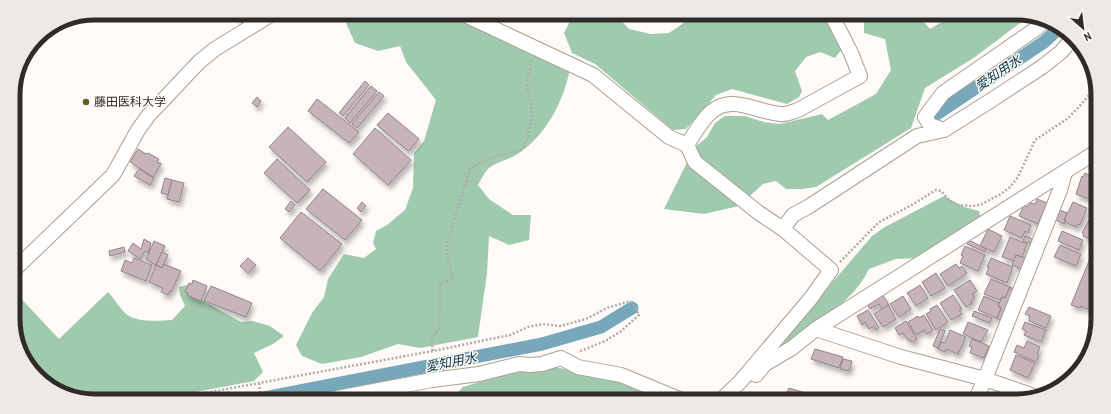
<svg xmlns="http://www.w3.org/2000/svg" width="1111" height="414" font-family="'Archivo Narrow','Noto Sans JP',sans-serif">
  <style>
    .forest { fill: #a0caae }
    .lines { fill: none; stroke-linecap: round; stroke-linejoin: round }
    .canal { stroke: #76a7ba; stroke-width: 13 }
    .building { fill: #c7b4bb; stroke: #95838a; filter: url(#shadow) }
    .minor-casing { stroke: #ad9f93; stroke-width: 16 }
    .path { stroke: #b0aba8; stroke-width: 2.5; stroke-dasharray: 2 2; stroke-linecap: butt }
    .minor { stroke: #fff; stroke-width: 14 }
    .poi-dot { fill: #625b27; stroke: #fdfaf7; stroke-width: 1.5 }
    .labels { text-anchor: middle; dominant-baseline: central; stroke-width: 3; stroke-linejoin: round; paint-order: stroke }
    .poi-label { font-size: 12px; fill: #312b27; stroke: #fdfaf7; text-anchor: start }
    .water-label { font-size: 13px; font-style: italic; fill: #063543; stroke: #fdfaf7 }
    .rim { fill: none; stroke: #312b27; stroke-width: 5 }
  </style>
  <defs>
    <filter id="shadow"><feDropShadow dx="2.5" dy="4.5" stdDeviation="2" flood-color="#0004"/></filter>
  </defs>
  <rect width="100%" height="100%" fill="#fdfaf7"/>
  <g class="forest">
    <path d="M360,14L460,15L570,68C564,102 545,137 516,155C508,160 494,163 488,169C484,173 481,180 478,185L489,199L513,215H531L529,240L509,245L489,236L487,273L478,337L420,348L398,344L361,357L322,364L302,356L296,345L312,313L324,297L328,279L344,254L364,258L376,249L373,243L376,231L387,225L405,210L413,188L414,153L424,141L436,100L406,62L400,46L378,51L355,43L346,23Z"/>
    <path d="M585,15H616L629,29L651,34L669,33L694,16H826L842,49L835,58L820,52L806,57L795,71L802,91L799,97L787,104L732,89L716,95L686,129L673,130L595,64L572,53L564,33L571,19Z"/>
    <path d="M864,16L920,17L930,29L950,17H1028L975,57L925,88L911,128L816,187L802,189H786L776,181L763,184L739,206L704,214L664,209L694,148L707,137L715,123L725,116H745L764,122L780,124L822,114L828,120L876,94L891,70L885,39L864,33Z"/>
    <path d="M944,196L964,207L979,211L981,220L921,258L896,259L869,269C852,306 804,330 772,353L872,236L885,227Z"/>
    <path d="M191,284L192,296L207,303L241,322L252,321L270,326L284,336L273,344L254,353L263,372L254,381L170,397H69L33,373L15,335V292L59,339L108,292C114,299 118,305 124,312C134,323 158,321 172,320L185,306L180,295L179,287Z"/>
    <path d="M553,367L614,377L666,399L452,398L463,387L502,375Z"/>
  </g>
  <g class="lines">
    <g class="canal">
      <path d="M935,115L1044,42L1059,28"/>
      <path d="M264,398L542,344L601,327L632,308"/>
    </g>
  </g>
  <g class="building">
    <path d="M236,14H259L243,25Z"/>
    <path d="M365,81L369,85L343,116L339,113Z"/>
    <path d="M371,86L377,91L350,123L345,118Z"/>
    <path d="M379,92L384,96L357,128L352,124Z"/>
    <path d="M257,97L261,101L257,107L252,103Z"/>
    <path d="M317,99L359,132L349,143L308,111Z"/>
    <path d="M388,113L419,139L408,151L377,125Z"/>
    <path d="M288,127L326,162L307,182L269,147Z"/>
    <path d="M375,128L411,160L388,185L353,154Z"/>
    <path d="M138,149L146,154L148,153L159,159L157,162L161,164L153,177L130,162Z"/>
    <path d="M277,159L310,190L297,203L264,173Z"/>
    <path d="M139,169L154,178L150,185L134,176Z"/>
    <path d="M1085,173L1096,178V187L1091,200L1076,194L1082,176L1083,177Z"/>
    <path d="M165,178L172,180L168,195L161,193Z"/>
    <path d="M172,180L184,183L179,202L167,199Z"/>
    <path d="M323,189L362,220L345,240L306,209Z"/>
    <path d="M1037,199L1047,203L1038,224L1019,216L1024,205L1027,207L1031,203L1035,204Z"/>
    <path d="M291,201L295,205L289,212L285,209Z"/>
    <path d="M362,202L366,206L361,212L357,208Z"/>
    <path d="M1073,202L1087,208L1080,225L1078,224L1076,227L1065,222L1066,220H1064Z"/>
    <path d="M1096,202L1095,218L1091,216Z"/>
    <path d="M1060,210L1067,213L1064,220H1066L1064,224L1056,220Z"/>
    <path d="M301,212L342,244L320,271L280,238Z"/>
    <path d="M1010,216L1031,225L1028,233L1025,231L1022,238L1004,230Z"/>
    <path d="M1090,218L1095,220V241L1083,236L1084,234L1082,233Z"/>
    <path d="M988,229L1002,236L994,252L980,246Z"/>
    <path d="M1062,231L1083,240L1079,250L1058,241Z"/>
    <path d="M1025,236L1033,239L1031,244L1023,241Z"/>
    <path d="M1010,237L1027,244L1022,257L1016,255L1014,261L1002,257Z"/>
    <path d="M144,239L151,243L148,253L145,251L140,259L128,251L133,243L141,249Z"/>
    <path d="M969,240L986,249L985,252L967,244Z"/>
    <path d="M154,241L165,246L156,265L146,260Z"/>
    <path d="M1060,245L1081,254L1076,266L1054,257Z"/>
    <path d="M965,246L985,255L978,271L960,263L963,256L961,255Z"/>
    <path d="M1095,246L1094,312L1081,306L1080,308L1071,305Z"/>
    <path d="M124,247L125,252L110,256L109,251Z"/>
    <path d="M162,252L168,255L162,268L156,265Z"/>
    <path d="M1016,255L1025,258L1021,269L1012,265Z"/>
    <path d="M134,258L152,265L146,281L121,271L125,260L132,263Z"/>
    <path d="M248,258L256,265L248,273L240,266Z"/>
    <path d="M991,258L1013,267L1007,283L986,274L989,267H987Z"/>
    <path d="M164,264L181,271L171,292L170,291L168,295L161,292L163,288L149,282L156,265L162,268Z"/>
    <path d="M956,264L959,268L962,266L967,273L948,286L940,274Z"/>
    <path d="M936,273L945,288L931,296L922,282Z"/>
    <path d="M991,279L1010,287L1005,298L1002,297L1000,300L984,294Z"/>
    <path d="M193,280L207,286L201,301L187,295L188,293L185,292L189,283L192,284Z"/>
    <path d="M970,280L977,291L972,294L975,298L971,301L972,303L966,307L954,290Z"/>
    <path d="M920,285L928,298L916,306L907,293Z"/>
    <path d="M211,286L252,303L246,317L204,301Z"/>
    <path d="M1010,287L1014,289L1000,320L997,318L1001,308L998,306L1002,297L1005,298Z"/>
    <path d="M882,294L889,305L882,309L879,304L870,309L867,304Z"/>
    <path d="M953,295L962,309L959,310L962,314L951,320L940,303Z"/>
    <path d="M903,296L911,309L899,317L890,304Z"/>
    <path d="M984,296L999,303L998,306L1001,308L997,318L978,310Z"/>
    <path d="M888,305L896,319L883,327L874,314Z"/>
    <path d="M937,305L948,322L936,330L926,314L931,311L930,309Z"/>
    <path d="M1029,307L1051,316L1046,328L1029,321L1030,316L1025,314Z"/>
    <path d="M868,310L879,328L876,330L873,326L869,329L865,322L862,325L857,316Z"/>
    <path d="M974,311L992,318L990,323L972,316Z"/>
    <path d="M924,315L933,330L927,334L924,330L916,335L908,322L918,316L919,318Z"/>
    <path d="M906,321L917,339L913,342L908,340L903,333L899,335L895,328Z"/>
    <path d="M968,322L988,330L981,342L963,334Z"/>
    <path d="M1025,322L1046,330L1041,342L1024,335L1026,331L1022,329Z"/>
    <path d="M940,329L945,331L938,348L933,346Z"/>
    <path d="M950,330L966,337L958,354L946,349L945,352L938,349L941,342L945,343Z"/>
    <path d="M972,339L989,346L984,358L970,353L972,347L969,346Z"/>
    <path d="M1027,341L1040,347L1037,354L1039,355L1036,362L1014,352L1017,345L1024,348Z"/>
    <path d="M815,349L843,357L839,368L811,359Z"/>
    <path d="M1016,355L1035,363L1028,378L1010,370Z"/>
    <path d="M843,359L852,361L849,371L840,369Z"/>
    <path d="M789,388L828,400H813L787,392Z"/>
    <path d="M951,395L962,398L961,401H949Z"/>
  </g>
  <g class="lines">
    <g class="minor-casing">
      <g id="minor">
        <path d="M465,15L593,75L669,137L687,145L695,162L759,213L783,229L831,270L811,298L740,382L721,400"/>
        <path d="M944,130L930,125L925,117L943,93L1037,28L1045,19"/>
        <path d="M687,145C694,134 701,121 711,112C732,94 756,112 780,114C786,115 792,112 798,110L860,76L851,53L832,16"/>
        <path d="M783,229L793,215L808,207L917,136L944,130L990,101L1042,67L1061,52L1073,38"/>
        <path d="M14,270L113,175L138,130L148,116L199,62L215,49L272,14"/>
        <path d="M816,329L901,357L985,379L1034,396"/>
        <path d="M756,375L765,364L792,348L816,329L1096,152"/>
        <path d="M337,398L432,380L479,374L519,364L530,365L542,364L561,358L578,367L621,375L679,399"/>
        <path d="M975,401L985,379L1060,190L1065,172"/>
      </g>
    </g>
    <g class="path">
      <path d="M840,262L879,222L910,206L936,190L941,191L950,201L958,205L970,206L980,205L1001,194L1010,187L1018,177L1035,140L1067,119L1078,108L1090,94L1095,80"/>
      <path d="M433,351C431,339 431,338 439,330L440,285L442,282L452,280V276L446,248L470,168L495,156L519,151L523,148L527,140L532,115L531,103L527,90V80L532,59"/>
      <path d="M259,383L261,398"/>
      <path d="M183,397L433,351L510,335L528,327L543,324L560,326L586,319L607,308L627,302H632L639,315L620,332L605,341L578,352"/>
    </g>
    <use href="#minor" class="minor"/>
  </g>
  <circle class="poi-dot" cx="86" cy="102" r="4"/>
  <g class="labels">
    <g class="poi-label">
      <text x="94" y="102">藤田医科大学</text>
    </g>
    <g class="water-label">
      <text transform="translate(998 73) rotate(-34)">愛知用水</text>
      <text transform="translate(451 362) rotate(-11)">愛知用水</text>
    </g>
  </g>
  <path d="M0 0H1111V414H0ZM95 20H1016A75 75 0 0 1 1091 95V319A75 75 0 0 1 1016 394H95A75 75 0 0 1 20 319V95A75 75 0 0 1 95 20Z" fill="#ede9e6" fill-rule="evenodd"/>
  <path class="rim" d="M95 20H1016A75 75 0 0 1 1091 95V319A75 75 0 0 1 1016 394H95A75 75 0 0 1 20 319V95A75 75 0 0 1 95 20Z"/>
  <g transform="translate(1083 28) rotate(152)" stroke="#fdfaf7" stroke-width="3" paint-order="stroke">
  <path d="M0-3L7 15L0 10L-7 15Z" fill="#312b27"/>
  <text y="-6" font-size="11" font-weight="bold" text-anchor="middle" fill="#312b27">N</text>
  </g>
</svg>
